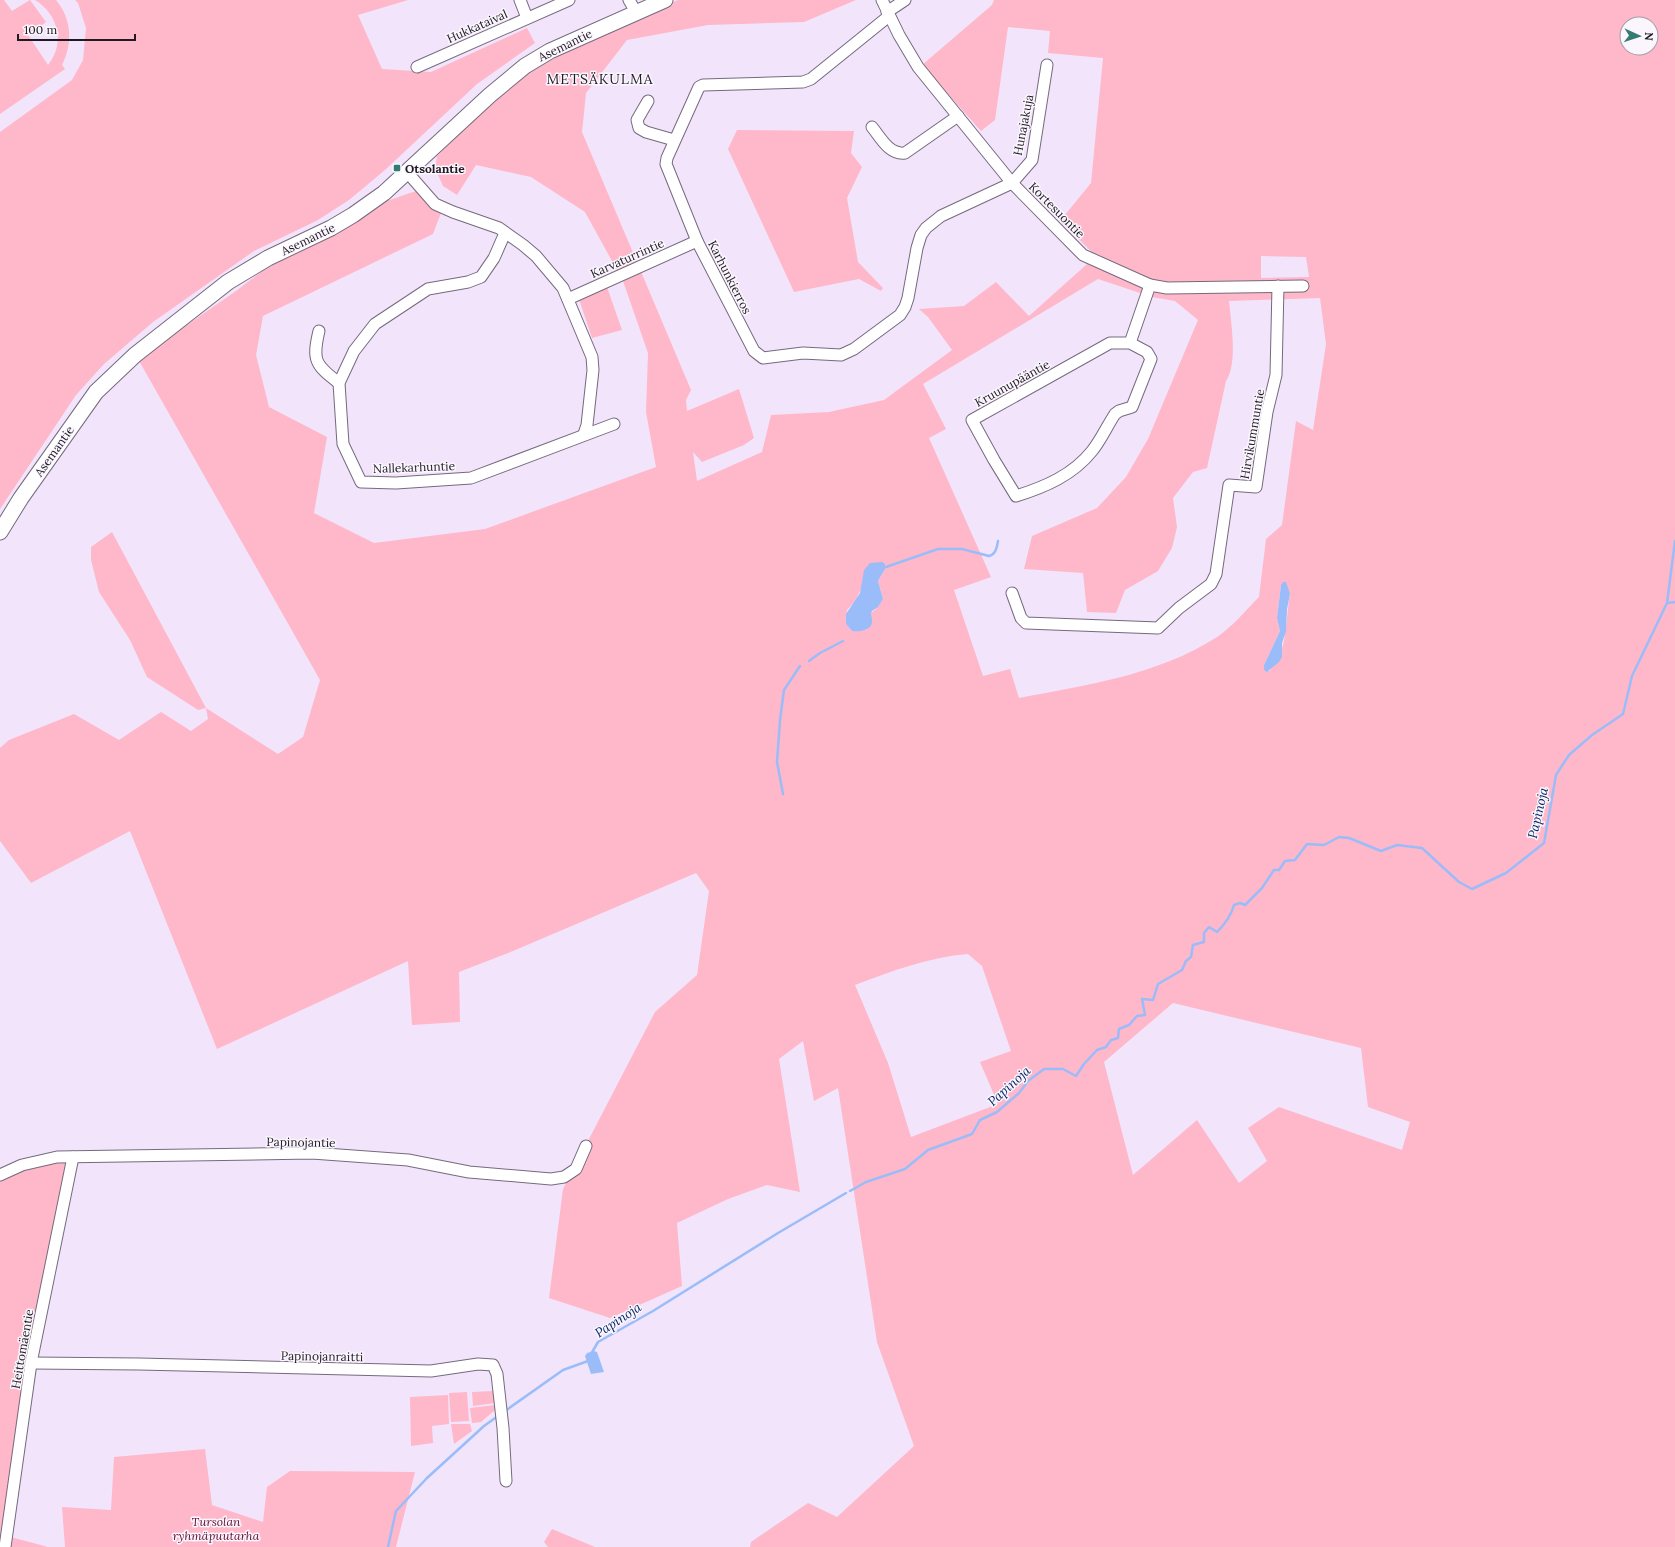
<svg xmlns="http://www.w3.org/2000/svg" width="1675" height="1547" font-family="Lora,serif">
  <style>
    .green { fill: #ffb7ca; fill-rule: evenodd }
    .water { fill: #9abdf9 }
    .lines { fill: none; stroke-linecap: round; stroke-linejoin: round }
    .stream { stroke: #9abdf9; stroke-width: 2.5 }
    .minor-casing { stroke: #756a7d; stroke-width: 13 }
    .major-casing { stroke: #756a7d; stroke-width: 17 }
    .minor { stroke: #fff; stroke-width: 11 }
    .major { stroke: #fff; stroke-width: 15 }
    .poi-dot { fill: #337a72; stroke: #fbf6fe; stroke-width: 1.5 }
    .labels { text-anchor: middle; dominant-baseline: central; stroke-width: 3; stroke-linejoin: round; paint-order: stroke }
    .street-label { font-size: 12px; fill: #1e1a21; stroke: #fbf6fe }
    .poi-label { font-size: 12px; font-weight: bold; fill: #1e1a21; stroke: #fbf6fe; text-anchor: start }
    .park-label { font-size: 12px; font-style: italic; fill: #620f31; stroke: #fbf6fe }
    .water-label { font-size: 13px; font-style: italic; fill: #042665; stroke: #fbf6fe }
    .quarter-label { font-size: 14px; letter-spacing: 1px; fill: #1e1a21; stroke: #fbf6fe }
  </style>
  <rect width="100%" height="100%" fill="#f2e5fb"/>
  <g class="green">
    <path d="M0,0H4L12,11L30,0L46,22L28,35L48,65C66,43 58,14 35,0H56C72,19 73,44 62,65L65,69L0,114Z"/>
    <path d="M75,0H408L358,15L382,69L431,72L527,28L535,43L477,84L385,170L349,200L318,220L254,251L153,322L104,364L76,395L0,509V132L72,80L83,60L86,28L78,3Z"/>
    <path d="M678,0H856L804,22L708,25L627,40L586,93L582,132L691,390L686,400L687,411L739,389L754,438L744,445L702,462L693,452L697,481L762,452L771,415L829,412L884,400L952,350L928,317L919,309L964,306L996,282L1029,316L1096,256L1060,221L1091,183L1103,58L1048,53L1050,31L1008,27L995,120L981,131L922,65L992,5L994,0H1675V1547H750L751,1542L808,1503L837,1517L914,1446L877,1342L838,1088L814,1101L803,1041L779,1059L800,1192L767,1185L728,1199L677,1223L682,1286L610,1318L549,1298L563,1189L655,1012L697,975L709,891L696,873L513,951L459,972L460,1022L412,1025L408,961L217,1049L130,831L31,883L0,841V748L9,740L74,714L119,740L161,712L191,731L208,719L206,708L198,710L147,677L130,640L99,592L91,560V547L112,532L206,708L278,754L303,737L320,680L138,359L236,291L265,269L346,228L381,203L416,191L441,213L433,234L263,316L256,355L269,407L327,437L314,513L374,543L485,529L656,467L646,412L648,353L623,281L585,212L531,177L476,165L457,195L443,186L435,168L437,156L479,114L528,73L577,46L627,21ZM1627,24H1651V48H1627ZM1261,256L1306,257L1309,277L1261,278ZM1098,279L1152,297L1175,301L1198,320L1148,439L1126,477L1097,508L1032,536L1024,569L1083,573L1087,612L1116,613L1125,590L1158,571L1172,548L1177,527L1173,498L1193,472L1207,468L1226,381C1238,364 1231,322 1229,301L1320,298L1326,344L1313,430L1296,421L1282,525L1266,539L1259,597C1246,610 1232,627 1217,637C1158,675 1087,685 1019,698L1010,669L983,676L954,590L991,577L929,438L946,429L923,384ZM884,571L878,581L883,599L876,609L871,613V624L866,630L852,631L846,624L847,610L855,601L862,587ZM1281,585L1290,594C1285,620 1289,651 1269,671L1264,670V665L1280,631L1277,618ZM968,954L982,966L1011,1051L980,1062L998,1104L911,1137L888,1063L855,985C892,971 929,957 968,954ZM1173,1003L1361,1048L1368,1107L1410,1122L1402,1150L1279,1107L1248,1128L1267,1161L1239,1183L1197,1120L1133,1175L1104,1062Z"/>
    <path d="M737,130L854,131L851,153L862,167L847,198L858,262L883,288L881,291L859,279L794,292L728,149Z"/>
    <path d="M607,287L622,330L592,338L579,299Z"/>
    <path d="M73,1157L31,1363L7,1536L48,1547H0V1175Z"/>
    <path d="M494,1391L495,1403L473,1406L472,1392Z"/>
    <path d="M467,1392L469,1421L451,1422L449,1393Z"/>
    <path d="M448,1395L449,1424L432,1426L433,1443L411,1446L410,1397Z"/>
    <path d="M495,1405V1410L481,1422L472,1423L470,1408Z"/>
    <path d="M451,1424H470L472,1431L454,1444Z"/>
    <path d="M205,1449L212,1505L263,1522L267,1487L290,1471L415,1472L396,1547H65L62,1507L111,1510L114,1457Z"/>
    <path d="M552,1529L595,1547H548L544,1542Z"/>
  </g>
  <g class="water">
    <path d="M882,562L885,564V569L878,581L883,599L878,607L872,611C870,615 872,616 872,620C873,631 859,632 852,631L846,624V614L860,593L864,570L870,563Z"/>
    <path d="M1286,582L1290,594L1287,609L1286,632L1282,643V657L1279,662L1267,672L1264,670V665L1280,631L1277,618L1281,585L1283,582Z"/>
    <path d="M594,1351L597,1352L604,1372L591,1374L585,1356L587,1353Z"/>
  </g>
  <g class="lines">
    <g class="stream">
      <path d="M886,567L938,549H962L989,556C996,554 997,547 998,541"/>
      <path d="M1667,603L1675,602"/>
      <path d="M809,661L820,653L843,641"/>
      <path d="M783,794L777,762L780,720L784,690L800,666"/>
      <path d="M850,1191L866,1182L905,1169L928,1150L972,1134L980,1120L997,1112L1019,1093L1028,1081L1044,1069H1063L1076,1076L1084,1064L1097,1050L1106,1047L1111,1040L1118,1038L1119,1029L1129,1025L1137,1016L1145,1015L1142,999L1153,1000L1158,984L1182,970L1186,961L1191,957L1193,945L1204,942V933L1209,927L1217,932C1225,924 1231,916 1234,905L1240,903L1245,905L1262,888L1274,870H1279L1285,861L1295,860L1307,844L1324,845L1339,837L1349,838L1381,851L1397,845L1422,848L1459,882L1472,889L1506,873L1544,843L1556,775L1569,755L1592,735L1623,714L1632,676L1667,603L1675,541"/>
      <path d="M591,1354L598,1342L653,1311L778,1233L846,1193"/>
      <path d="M505,1411L563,1370L588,1361"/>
      <path d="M388,1547L396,1511L427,1478L484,1426L498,1416"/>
    </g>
    <g class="minor-casing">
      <g id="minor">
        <path d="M520,0L527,18"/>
        <path d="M629,0L636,12"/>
        <path d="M882,0L899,35L918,67L1012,183L1083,255L1150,285L1167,288L1303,286"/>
        <path d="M887,12L905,0"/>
        <path d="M889,16L811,79L803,82L703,85L699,87L667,158L666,164L697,241L754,351L763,358L803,353L841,355L854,349L900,315L905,307L908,298L917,248L921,235L926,228L941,216L1012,183L1032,160L1047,65"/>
        <path d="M417,67L569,0"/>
        <path d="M648,101L637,120L639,128L646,132L674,140"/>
        <path d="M872,127C881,138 889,155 905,153L958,116"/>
        <path d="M407,172L435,204L453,212L499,228L523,245L536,256L563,288L592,357L593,370L587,425L584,434"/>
        <path d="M505,233L494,258L481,277L468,282L428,289L375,324L354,351L339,383L343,444L361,482L396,483L471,478L614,424"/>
        <path d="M568,299L697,241"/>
        <path d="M319,331C312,360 315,365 339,383"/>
        <path d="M1130,343L1147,352L1151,359L1132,407L1119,411L1115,414C1107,426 1101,440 1092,451C1073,475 1045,487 1016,496L994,460L972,420L1110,343H1130L1150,285"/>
        <path d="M1012,593L1021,618L1026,623L1158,628L1179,608L1211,584L1216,574L1229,485L1256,487L1267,412L1276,375L1278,286"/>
        <path d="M0,1175L22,1165L57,1157L312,1153L408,1160L469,1172L551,1179L564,1177L576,1169L586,1146"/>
        <path d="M31,1363L139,1364L431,1371L478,1364L493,1365L497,1374L503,1428L506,1481"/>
        <path d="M5,1547L31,1363L73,1157"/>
      </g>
    </g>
    <g class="major-casing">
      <path id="major" d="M0,532L21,498L96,392L135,355L228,282L268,258L331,228L353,215L384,193L490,95L525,66L550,51L665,0"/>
    </g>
    <use href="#minor" class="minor"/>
    <use href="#major" class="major"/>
  </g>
  <rect class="poi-dot" x="393" y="164" width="8" height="8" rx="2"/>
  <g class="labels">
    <g class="street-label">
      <text transform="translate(477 26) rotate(-24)">Hukkataival</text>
      <text transform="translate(565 45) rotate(-26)">Asemantie</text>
      <text transform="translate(1023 125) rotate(-79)">Hunajakuja</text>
      <text transform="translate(1057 210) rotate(45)">Kortesuontie</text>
      <text transform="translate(308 239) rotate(-26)">Asemantie</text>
      <text transform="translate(627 258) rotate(-24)">Karvaturrintie</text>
      <text transform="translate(730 277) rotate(63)">Karhunkierros</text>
      <text transform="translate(1012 383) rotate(-29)">Kruunupääntie</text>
      <text transform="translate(1252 434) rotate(-80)">Hirvikummuntie</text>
      <text transform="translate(54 451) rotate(-55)">Asemantie</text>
      <text transform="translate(414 467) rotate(-2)">Nallekarhuntie</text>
      <text transform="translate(301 1142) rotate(1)">Papinojantie</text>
      <text transform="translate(22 1349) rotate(-80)">Heittomäentie</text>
      <text transform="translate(322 1356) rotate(1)">Papinojanraitti</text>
    </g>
    <g class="poi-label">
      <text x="405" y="168">Otsolantie</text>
    </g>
    <g class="park-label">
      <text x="216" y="1521">Tursolan<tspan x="216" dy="14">ryhmäpuutarha</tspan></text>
    </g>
    <g class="water-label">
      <text transform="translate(1538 813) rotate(-77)">Papinoja</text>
      <text transform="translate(1009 1086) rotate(-42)">Papinoja</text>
      <text transform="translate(618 1320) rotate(-33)">Papinoja</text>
    </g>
    <g class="quarter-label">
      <text x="600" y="79">METSÄKULMA</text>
    </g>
  </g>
  <g transform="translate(1639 36) rotate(93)"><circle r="19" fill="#fbf6fe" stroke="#a39ea6"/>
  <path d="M0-3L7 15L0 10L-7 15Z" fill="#337a72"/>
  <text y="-6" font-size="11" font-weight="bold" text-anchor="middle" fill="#1e1a21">N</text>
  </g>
  <path d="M18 34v6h117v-6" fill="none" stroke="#1e1a21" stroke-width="2"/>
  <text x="24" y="34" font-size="12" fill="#1e1a21" stroke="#fbf6fe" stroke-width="3" paint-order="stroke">100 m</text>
</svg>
